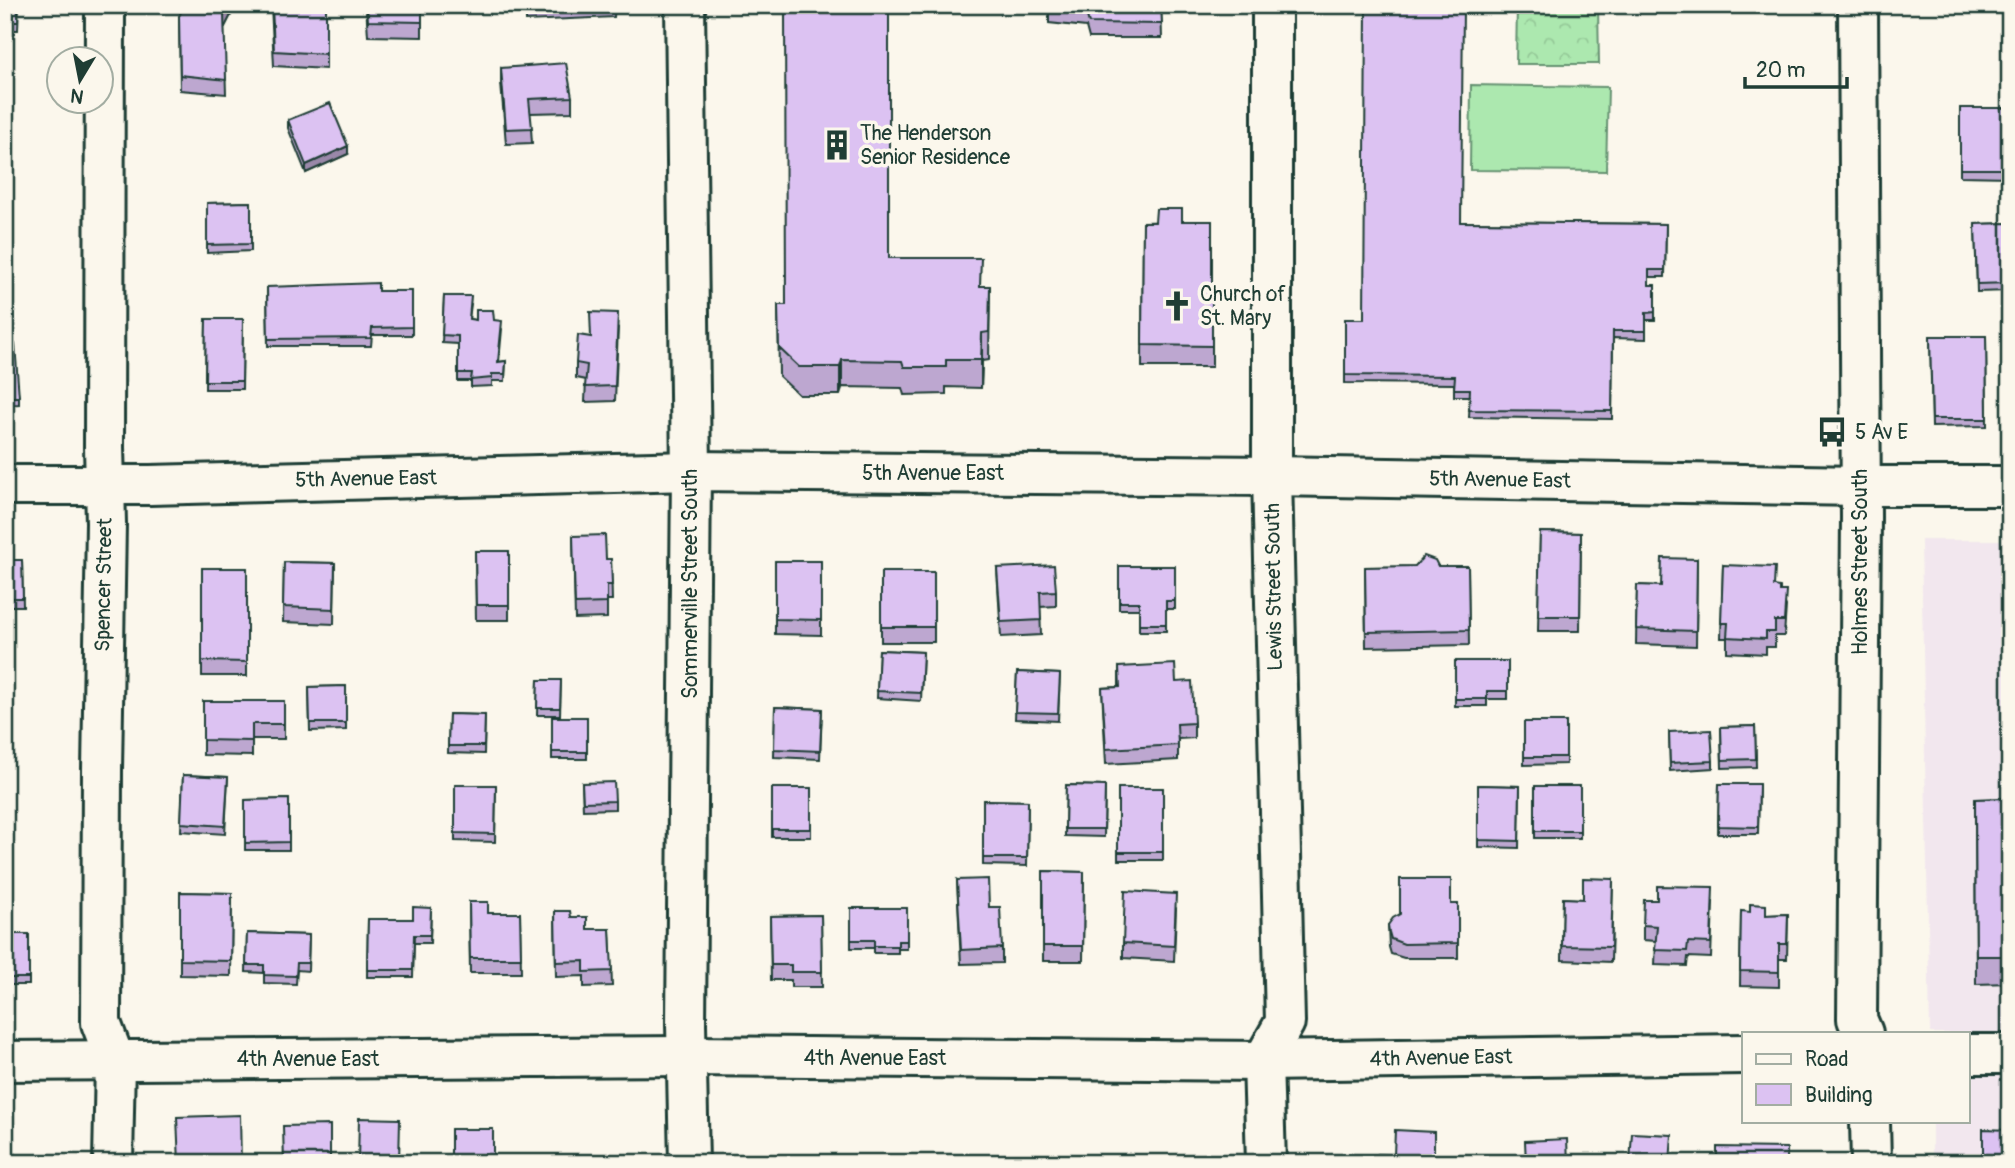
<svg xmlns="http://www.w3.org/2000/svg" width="2015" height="1168" font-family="Pangolin,sans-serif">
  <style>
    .built { fill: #f2e7ee }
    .forest { fill: url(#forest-crowns); stroke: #669272; stroke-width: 2 }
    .pitch { fill: #ace8af; stroke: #669272; stroke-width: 2 }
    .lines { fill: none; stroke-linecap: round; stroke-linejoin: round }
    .minor-casing { stroke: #1f3d34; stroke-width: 44 }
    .minor { stroke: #fbf7ec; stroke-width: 38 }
    .wall { fill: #bda7d0; stroke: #1f3d34; stroke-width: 2 }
    .shaded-wall { fill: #9a88a9; stroke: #1f3d34; stroke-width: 2 }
    .building { fill: #dcc2f2; stroke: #1f3d34; stroke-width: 2 }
    .labels { text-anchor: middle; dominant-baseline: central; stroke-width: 7; stroke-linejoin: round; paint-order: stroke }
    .poi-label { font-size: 21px; fill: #1f3d34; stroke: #fbf7ec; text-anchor: start }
    .street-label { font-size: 21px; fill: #1f3d34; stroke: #fbf7ec }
  </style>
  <defs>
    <pattern id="forest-crowns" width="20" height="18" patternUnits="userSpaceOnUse" patternTransform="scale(1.75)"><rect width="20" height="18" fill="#ace8af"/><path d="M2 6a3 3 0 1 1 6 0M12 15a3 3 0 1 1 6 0" fill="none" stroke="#94c897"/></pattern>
  </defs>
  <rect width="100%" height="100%" fill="#fbf7ec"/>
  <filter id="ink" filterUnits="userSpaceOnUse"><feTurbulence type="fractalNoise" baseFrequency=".0143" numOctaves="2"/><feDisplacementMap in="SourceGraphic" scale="14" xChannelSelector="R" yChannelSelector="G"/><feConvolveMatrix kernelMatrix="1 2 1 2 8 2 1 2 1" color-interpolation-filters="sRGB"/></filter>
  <g filter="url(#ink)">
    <path class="built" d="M1921,540H2010V1163H1932V1121H1968V1033H1930Z"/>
    <path class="forest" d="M1517,5H1598L1599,64H1516Z"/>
    <path class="pitch" d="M1471,85L1608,87L1606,171L1470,170Z"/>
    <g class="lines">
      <g class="minor-casing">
        <g id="minor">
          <path d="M105,5L104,447L106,523L102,770L101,1023L115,1060L113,1163"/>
          <path d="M685,5L691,471L686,1024L689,1163"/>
          <path d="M1858,5L1861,517L1857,1019L1863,1033"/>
          <path d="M5,485H150L691,471L1272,476L1861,486H2010"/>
          <path d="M1968,1054H2010"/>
          <path d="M5,1061L686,1056L1263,1061L1744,1054"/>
          <path d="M1870,1121L1871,1163"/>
          <path d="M1266,1163L1263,1061L1285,1022L1272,476V5"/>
        </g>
      </g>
      <use href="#minor" class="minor"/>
    </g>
    <g class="wall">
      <path d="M5,5H19L18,30H5Z"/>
      <path d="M236,5L224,28L226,94L180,90L179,16Z"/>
      <path d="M271,5H326V69L274,66Z"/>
      <path d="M366,5H422V37L368,36Z"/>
      <path d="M526,5H615L614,17L526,21Z"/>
      <path d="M1049,5H1161L1162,38H1089L1086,27L1049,23Z"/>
      <path d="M501,68L572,97V112L530,113L532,143L506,144L501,83Z"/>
      <path d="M1960,108H2010V177L1960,176Z"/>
      <path d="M288,120L348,154L306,173L288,128Z"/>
      <path d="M251,202V251L207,253V203Z"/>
      <path d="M1182,221H1212V367H1142L1143,222Z"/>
      <path d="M1461,222L1666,224L1665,277H1649V285H1655V320H1646V339L1613,338L1612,419L1469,417L1470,396H1454V384L1345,383V319H1364Z"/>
      <path d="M2010,223V291L1977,292L1975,224Z"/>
      <path d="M889,258L981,286H990L989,360L982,361L981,388L946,387V394L904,395L902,388L842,387L840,395H799L779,376L778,305H786Z"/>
      <path d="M267,287L378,291H412V335H372L371,346H268Z"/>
      <path d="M444,296L471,304L469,319L476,320H494L502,329L499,362L506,361L505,381H492V386L471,387V381H458V344L442,343Z"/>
      <path d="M206,319H243L242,389H205Z"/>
      <path d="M618,328L615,401L585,402L586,380L576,378V363L591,337Z"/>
      <path d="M1930,336H1986L1987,426L1932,427Z"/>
      <path d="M5,345L19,397V404L5,405Z"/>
      <path d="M1540,532L1581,533L1580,631H1538Z"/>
      <path d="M573,536L606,559H611L612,600H607V618L575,619Z"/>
      <path d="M475,551H509V620H476Z"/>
      <path d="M1697,559L1696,646L1636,644L1637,585L1661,586Z"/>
      <path d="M5,560H22L23,606H5V619Z"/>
      <path d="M775,561H821V635L775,634Z"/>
      <path d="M284,562L335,563L334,624L283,622Z"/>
      <path d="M1723,565L1775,586L1780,591L1786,606L1784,636H1775V647H1766V654L1727,652V638H1721Z"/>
      <path d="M1119,566H1175V609H1166V631H1139V609H1119Z"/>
      <path d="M1468,566L1469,645L1366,647L1365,567Z"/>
      <rect x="202" y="568" width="45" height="108"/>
      <path d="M997,568L1056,591V606L1040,607L1041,635L1001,637Z"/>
      <rect x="881" y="572" width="53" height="70"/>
      <path d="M879,650L923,652L921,701L877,698Z"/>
      <path d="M1455,661H1508V699H1487V706H1455Z"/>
      <path d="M1119,667L1176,682L1194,723V738L1178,739V760L1106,764L1102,688L1119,687Z"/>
      <path d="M1017,672L1060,674L1058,721L1015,719Z"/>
      <path d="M538,680H561L560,715H537Z"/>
      <path d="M346,686V730L310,731L309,687Z"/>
      <path d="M203,701H284V739H252V756L203,755Z"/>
      <path d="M775,707L822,709L820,759L774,757Z"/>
      <path d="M449,714L485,715L484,754L448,753Z"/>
      <rect x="552" y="717" width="35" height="42"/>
      <path d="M1524,722H1566V764L1524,765Z"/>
      <path d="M1755,726L1756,767L1722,768L1721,727Z"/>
      <path d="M1669,732L1713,761V768L1670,771Z"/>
      <path d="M183,775L228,777L225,834L181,831Z"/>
      <path d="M582,783L615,801V809L583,810Z"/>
      <path d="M1719,784H1759L1758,834H1718Z"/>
      <path d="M455,785H496L495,842L455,841Z"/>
      <path d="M1066,785L1105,786L1104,837L1065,836Z"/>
      <path d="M1478,785L1520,786L1519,848L1478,847Z"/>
      <rect x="1535" y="786" width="45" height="52"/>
      <rect x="772" y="788" width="39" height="49"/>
      <rect x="1118" y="788" width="45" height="72"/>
      <path d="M2010,798V983L1976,984L1975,799Z"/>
      <path d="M289,799V850H245V800Z"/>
      <path d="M983,800L1028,801L1027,866L983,865Z"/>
      <path d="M1043,871L1084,872L1083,961H1043Z"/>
      <path d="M1613,879L1611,962L1562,960L1563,898L1583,899Z"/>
      <path d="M957,880L989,907L1002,948V963L961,964Z"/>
      <path d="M180,892L232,893L231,976L180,975Z"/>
      <path d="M1657,900L1713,902L1711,958L1688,957L1687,966L1655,965L1656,941L1643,940V925Z"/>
      <path d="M469,902L488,913H520L521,973H470Z"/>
      <path d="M1451,904H1458V958H1404L1391,954L1389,947L1388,925Z"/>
      <path d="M431,908L430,943H414L413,977H367L368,919H413Z"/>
      <path d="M851,908H907V949H898V953H874V948H851Z"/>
      <path d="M1176,909L1174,961L1123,958V943Z"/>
      <path d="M555,911L587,929H610L612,986L584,987V976L556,977Z"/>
      <path d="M1741,911L1766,915L1788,914L1787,959H1779V987L1740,986Z"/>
      <path d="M821,915L822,987H791V980H771L770,916Z"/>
      <path d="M247,933L309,935L308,971L297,970L296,984L264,983V973L246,972Z"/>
      <rect x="5" y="934" width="24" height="51"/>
    </g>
    <g class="shaded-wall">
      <path d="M228,5H236L224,29V14Z"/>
      <path d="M348,146V154L306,173V165Z"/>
      <path d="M982,333V361L981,388V360Z"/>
      <path d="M842,360V387L840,395V367Z"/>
    </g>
    <g class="building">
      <rect x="5" y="5" width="13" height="17"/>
      <path d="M185,5H228L224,14L226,80L180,75L179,16Z"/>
      <path d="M272,5H326V54L274,51Z"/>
      <path d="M367,5H422V22L368,21Z"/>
      <path d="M785,5H889V258H981L980,286H990L989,332L982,333L981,360H946V367H904L902,361L842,360L840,367H799L779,348L778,305H786Z"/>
      <path d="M1049,5H1161L1162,24L1089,23L1086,13L1049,8Z"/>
      <path d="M1366,5H1463L1461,222L1666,224L1665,270H1649V285H1655V312L1646,313V331H1613L1612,411L1469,410L1470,389H1454L1455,376L1345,375V319H1364Z"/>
      <path d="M566,63L572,97L529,99L532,128L506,129L501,68Z"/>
      <path d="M330,103L348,146L306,165L288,120Z"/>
      <rect x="1960" y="108" width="50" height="61"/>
      <path d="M251,202V244L207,245V203Z"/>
      <path d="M1156,209H1182V221H1212V346L1142,345L1143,222H1155Z"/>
      <path d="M2010,223V283L1977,284L1975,224Z"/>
      <path d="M378,283V291H412V327L372,328L371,338L268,339L267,287Z"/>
      <path d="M444,296H471L469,319L476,320V310H493L494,320L502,321L498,362L506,361L505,374H492V378L471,380L472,373H458V336L442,335Z"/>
      <path d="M590,312L618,313L615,386L585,387L587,365L576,363L578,335L591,337Z"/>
      <path d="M206,319H243L242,381H205Z"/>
      <path d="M1930,336H1986L1987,419H1932Z"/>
      <path d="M15,344L19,397H5V345Z"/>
      <path d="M1540,532L1581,533L1580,616H1538Z"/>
      <path d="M605,535L606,559H611L612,585H607V603L575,604L573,536Z"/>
      <path d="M475,551H509V605H476Z"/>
      <path d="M1424,556L1435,560L1438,566H1468L1469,630L1366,632L1365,567L1415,566Z"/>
      <path d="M1662,558L1697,559L1696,631L1636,629L1637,585L1661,586Z"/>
      <path d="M5,560H22L23,598H5V612Z"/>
      <path d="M775,561H821V620L775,619Z"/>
      <path d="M284,562L335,563L334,609L283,607Z"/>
      <path d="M1054,565L1056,591L1040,592L1041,620L1001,622L997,568Z"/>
      <path d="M1723,565L1775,567L1774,586L1780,587V591H1786L1784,621H1775V632H1766V639L1727,637L1728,623H1721Z"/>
      <path d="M1119,566H1175V601H1166V624H1139V602H1119Z"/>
      <path d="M202,568H247V662L202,661Z"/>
      <rect x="881" y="572" width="53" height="55"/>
      <path d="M879,650L923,652L921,693L877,691Z"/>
      <path d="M1455,661H1508V691H1487V699H1455Z"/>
      <path d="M1175,664L1176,682L1192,681L1194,723L1177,724L1178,745L1106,749L1102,688L1120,687L1119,667Z"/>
      <path d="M1017,672L1060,674L1058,713L1015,712Z"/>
      <path d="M538,680H561L560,708H537Z"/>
      <path d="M346,686V723H310L309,687Z"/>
      <path d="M203,701H284V724H252V741L203,740Z"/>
      <path d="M775,707L822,709L820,751L774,749Z"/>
      <path d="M449,714L485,715L484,746H448Z"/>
      <rect x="552" y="717" width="35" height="35"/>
      <rect x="1524" y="722" width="42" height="35"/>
      <path d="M1755,726L1756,759L1722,760L1721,727Z"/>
      <path d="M1711,730L1713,761L1670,763L1669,732Z"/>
      <path d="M183,775L228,777L225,826L181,823Z"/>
      <path d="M614,782L615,801L583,802L582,783Z"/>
      <path d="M1719,784H1759L1758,827L1718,826Z"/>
      <path d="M455,785H496L495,834L455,833Z"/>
      <path d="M1066,785L1105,786L1104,829H1065Z"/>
      <path d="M1478,785L1520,786L1519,841L1478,840Z"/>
      <rect x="1535" y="786" width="45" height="45"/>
      <rect x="772" y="788" width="39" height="41"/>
      <rect x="1118" y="788" width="45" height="64"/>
      <path d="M2010,798V956H1976L1975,799Z"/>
      <path d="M289,799V842L245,843V800Z"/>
      <path d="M983,800L1028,801L1027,858H983Z"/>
      <path d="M1043,871L1084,872L1083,946H1043Z"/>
      <path d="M1583,878L1613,879L1611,947L1562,946L1563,898L1583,899Z"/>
      <path d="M988,879L989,907H1000L1002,948L961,950L957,880Z"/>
      <path d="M1400,879H1451V904H1458V943L1404,944L1391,939L1389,932L1388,925L1393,918L1400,914Z"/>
      <path d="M1657,886L1713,887L1711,943L1688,942L1687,951L1655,950L1657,926L1643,925L1644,900H1657Z"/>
      <path d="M1125,891L1176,894L1174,946L1123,943Z"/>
      <path d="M180,892L232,893L231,961L180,960Z"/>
      <path d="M469,902H488V913H520L521,958H470Z"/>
      <path d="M1750,904L1766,905V915L1788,914L1787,944H1779V972L1740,971L1741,911L1750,912Z"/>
      <path d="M413,907L431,908L430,935H414L413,970H367L368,919H413Z"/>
      <path d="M851,908H907V941H898V946H874V940H851Z"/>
      <path d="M555,911H570L571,917H587V929H610L612,971L584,972V961L556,962Z"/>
      <path d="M821,915L822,972H791V965H771L770,916Z"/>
      <path d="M247,933L309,935L308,963H297L296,976L264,975V965H246Z"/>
      <rect x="5" y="934" width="24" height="44"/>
      <path d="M240,1115L241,1163H179L177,1117Z"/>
      <path d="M359,1118L400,1119L399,1163H358Z"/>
      <path d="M330,1125V1163H284L283,1126Z"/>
      <rect x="451" y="1129" width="42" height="34"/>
      <path d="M1983,1129L2010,1130V1163H1983Z"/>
      <path d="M1395,1130L1434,1132V1163H1378V1154L1394,1155Z"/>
      <path d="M1632,1133L1672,1135L1670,1163H1630Z"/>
      <path d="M1567,1139L1568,1163H1526L1525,1141Z"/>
      <path d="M1717,1147L1787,1148V1163H1717Z"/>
      <path d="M1130,1155L1140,1156L1145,1163H1124Z"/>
      <path d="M980,1157L1002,1158V1163H980Z"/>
      <rect x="784" y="1158" width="45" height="5"/>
    </g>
  </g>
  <defs>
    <g id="building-bare" transform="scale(2.415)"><path d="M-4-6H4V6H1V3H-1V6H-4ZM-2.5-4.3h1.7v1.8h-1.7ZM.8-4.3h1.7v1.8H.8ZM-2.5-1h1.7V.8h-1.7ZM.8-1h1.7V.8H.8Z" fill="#1f3d34" stroke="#fbf7ec" stroke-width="2.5" paint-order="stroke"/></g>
    <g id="church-bare" transform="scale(2.415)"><path d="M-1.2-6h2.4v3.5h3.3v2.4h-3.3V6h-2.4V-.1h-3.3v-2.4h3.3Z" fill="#1f3d34" stroke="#fbf7ec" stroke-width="2.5" paint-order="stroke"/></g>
    <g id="bus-bare" transform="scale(2.415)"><path d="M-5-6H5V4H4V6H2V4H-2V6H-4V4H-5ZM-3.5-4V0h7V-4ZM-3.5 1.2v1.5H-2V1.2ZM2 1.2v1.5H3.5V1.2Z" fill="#1f3d34" stroke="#fbf7ec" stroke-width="2.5" paint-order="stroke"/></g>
  </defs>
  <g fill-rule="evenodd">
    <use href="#building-bare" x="837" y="145"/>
    <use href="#church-bare" x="1177" y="306"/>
    <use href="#bus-bare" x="1832" y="432"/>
  </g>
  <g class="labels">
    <g class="poi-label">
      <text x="860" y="133">The Henderson<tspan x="860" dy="24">Senior Residence</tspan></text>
      <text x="1200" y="294">Church of<tspan x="1200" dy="24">St. Mary</tspan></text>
      <text x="1855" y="432">5 Av E</text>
    </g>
    <g class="street-label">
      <text x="933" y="473">5th Avenue East</text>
      <text transform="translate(366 479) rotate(-1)">5th Avenue East</text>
      <text transform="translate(1500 480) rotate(1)">5th Avenue East</text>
      <text transform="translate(1860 562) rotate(-90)">Holmes Street South</text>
      <text transform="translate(690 584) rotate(-90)">Sommerville Street South</text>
      <text transform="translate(104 585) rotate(-89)">Spencer Street</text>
      <text transform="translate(1274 587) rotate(-91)">Lewis Street South</text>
      <text x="875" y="1058">4th Avenue East</text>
      <text transform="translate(1441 1058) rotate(-1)">4th Avenue East</text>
      <text x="308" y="1059">4th Avenue East</text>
    </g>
  </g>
  <rect width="2015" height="1168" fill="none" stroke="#fbf7ec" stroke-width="28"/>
  <rect x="14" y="14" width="1987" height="1140" fill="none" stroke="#1f3d34" stroke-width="2.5" filter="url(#ink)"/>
  <rect x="1742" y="1032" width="228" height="91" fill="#fbf7ec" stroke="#a3ada2" stroke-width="2"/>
  <rect x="1756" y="1054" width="35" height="10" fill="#fbf7ec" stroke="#a3ada2" stroke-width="2"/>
  <text x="1805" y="1066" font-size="21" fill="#1f3d34">Road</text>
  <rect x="1756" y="1084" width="35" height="21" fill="#dcc2f2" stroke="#a3ada2" stroke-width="2"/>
  <text x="1805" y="1102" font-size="21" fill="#1f3d34">Building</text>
  <g transform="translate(80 80) rotate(190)"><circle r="33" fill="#fbf7ec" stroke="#a3ada2" stroke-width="2"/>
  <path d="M0-5L12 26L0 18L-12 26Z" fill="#1f3d34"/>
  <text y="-10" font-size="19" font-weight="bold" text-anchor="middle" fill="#1f3d34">N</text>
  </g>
  <path d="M1745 77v10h102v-10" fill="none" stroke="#1f3d34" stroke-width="3.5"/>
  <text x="1756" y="77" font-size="21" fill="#1f3d34" stroke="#fbf7ec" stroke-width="5" paint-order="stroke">20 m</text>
</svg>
